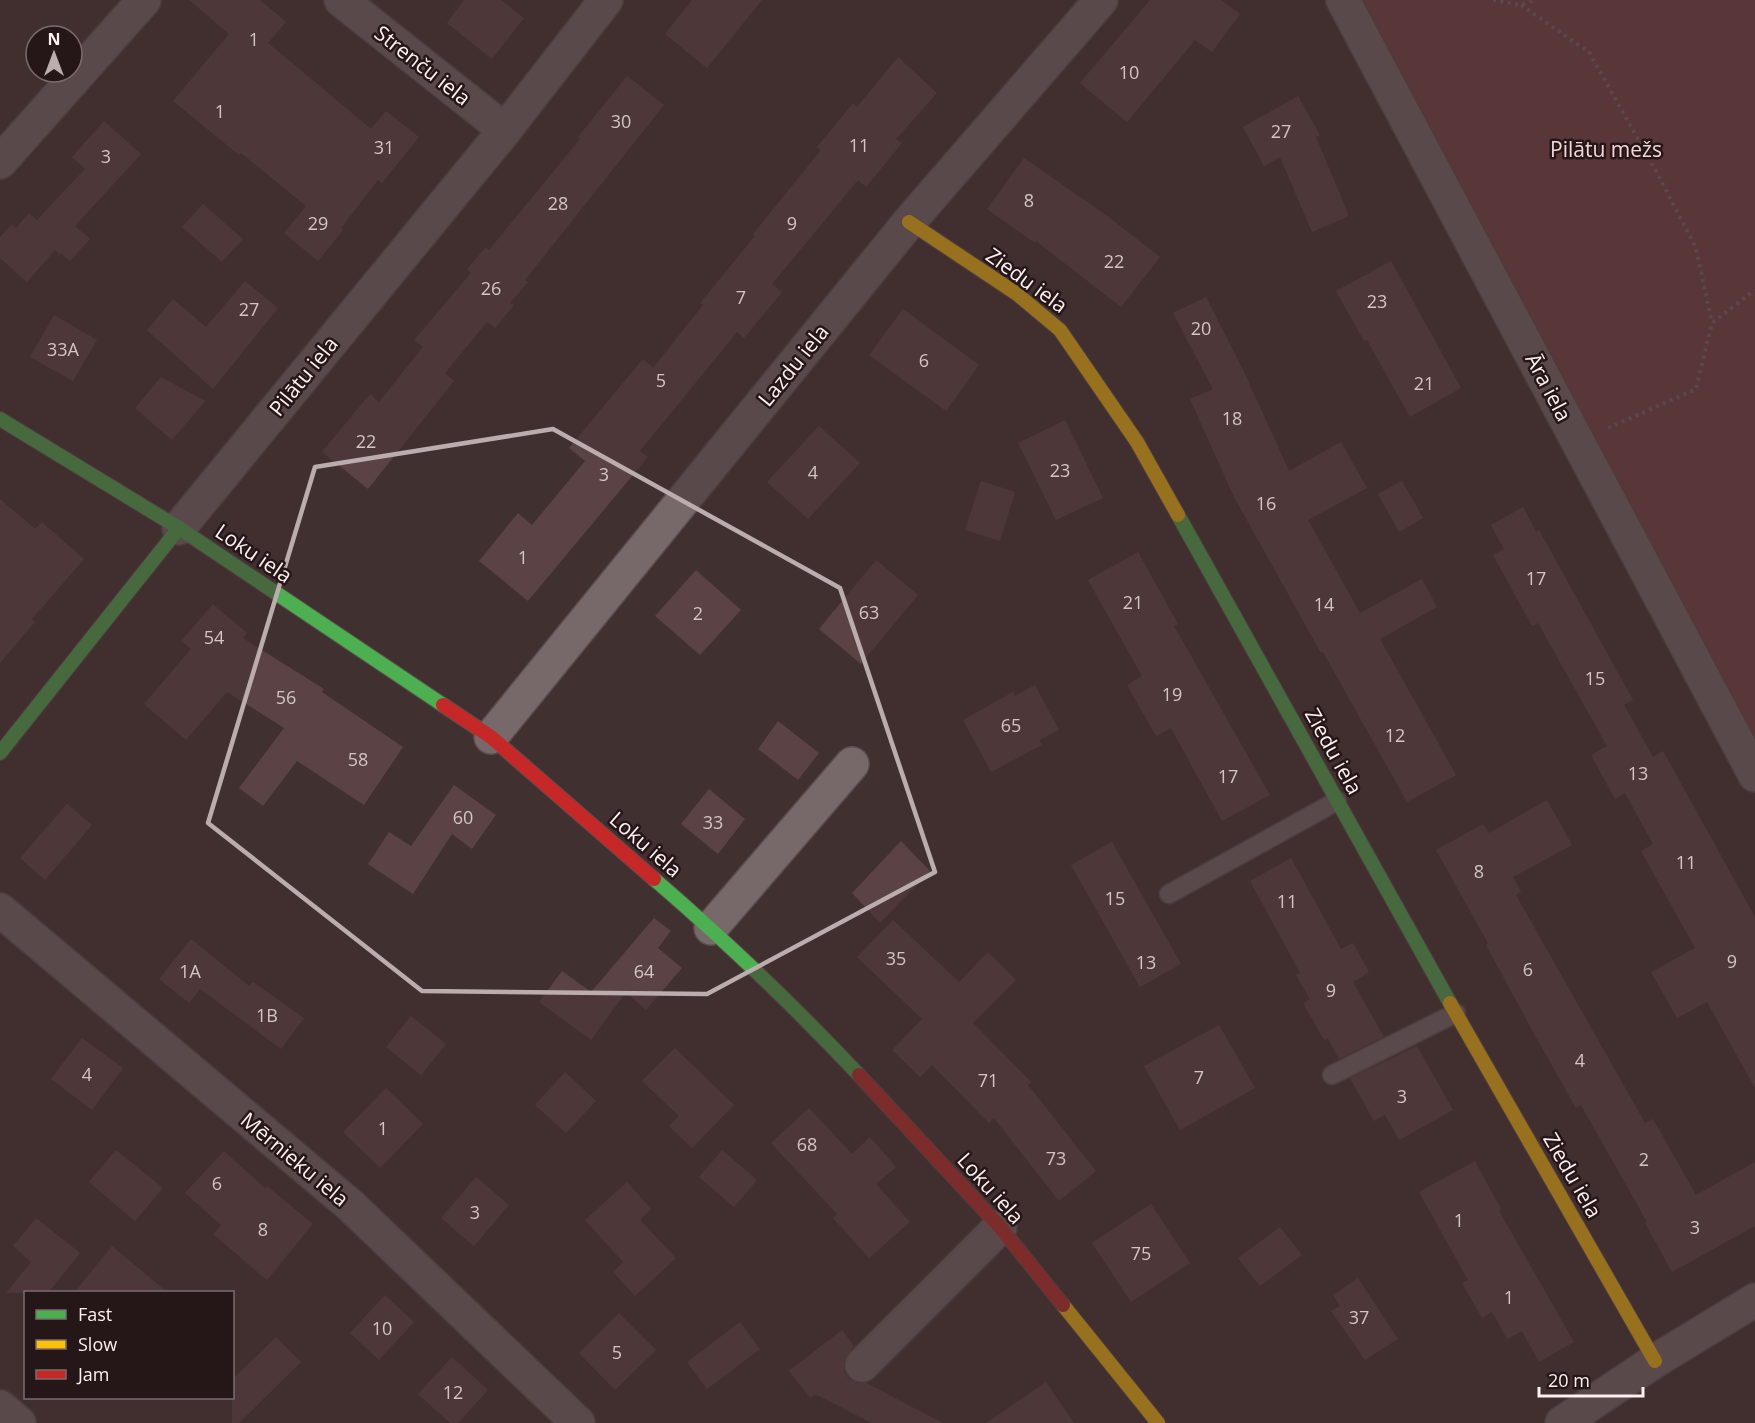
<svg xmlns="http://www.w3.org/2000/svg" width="1755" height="1423" font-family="'Open Sans',sans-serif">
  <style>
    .green { fill: #773e42 }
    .building { fill: #5b4245 }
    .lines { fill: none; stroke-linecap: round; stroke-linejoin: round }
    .lane-casing { stroke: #5a4d4d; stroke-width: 21 }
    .street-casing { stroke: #5a4d4d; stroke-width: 36 }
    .fast-casing { stroke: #5a4d4d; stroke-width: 16 }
    .slow-casing { stroke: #5a4d4d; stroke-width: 16 }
    .jam-casing { stroke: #5a4d4d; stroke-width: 16 }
    .path { stroke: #77696a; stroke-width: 4; stroke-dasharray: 3 4.5; stroke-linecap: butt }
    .lane { stroke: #77696a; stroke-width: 18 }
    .street { stroke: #77696a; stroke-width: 33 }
    .fast { stroke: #4caf50; stroke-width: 14 }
    .slow { stroke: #ffc107; stroke-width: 14 }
    .jam { stroke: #c62828; stroke-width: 14 }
    .marked { fill: none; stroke: #bbadad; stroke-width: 4.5; stroke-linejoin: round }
    .labels { text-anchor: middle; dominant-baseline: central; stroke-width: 5; stroke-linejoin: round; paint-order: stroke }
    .number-label { font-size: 18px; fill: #d4c4c5 }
    .street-label { font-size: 21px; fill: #fdf0f0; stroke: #251617 }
    .park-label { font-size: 21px; fill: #f3d7d8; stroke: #251617 }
  </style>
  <rect width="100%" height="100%" fill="#413030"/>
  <path class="green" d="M1356,0H1755V739Z"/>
  <g class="building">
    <path d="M189,0H260L286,22L268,43L371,129L386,111L419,137L382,183L378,180L341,228L343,230L318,261L284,233L306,206L241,153L239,155L173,101L229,34Z"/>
    <path d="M464,0H501L524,18L492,59L447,23Z"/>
    <path d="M692,0H762L707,68L665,34Z"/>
    <path d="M1150,0H1221L1240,14L1212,52L1195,40L1127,122L1080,83Z"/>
    <path d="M898,57L937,93L896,139L902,143L866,187L858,180L772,284L782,292L744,338L737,332L640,451L648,457L528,601L479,561L518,513L532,525L585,461L569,448L643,359L653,368L703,305L700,303L755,236L753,234L821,150L817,147L853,103L857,107Z"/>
    <path d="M627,76L664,105L525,280L528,282L510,303L514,305L495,328L487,322L445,373L454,381L368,489L322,452L370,394L379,402L423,347L414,340L471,273L467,269L486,247L489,250L580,139L578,137Z"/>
    <path d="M1298,96L1320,135L1316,137L1349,216L1312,232L1280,157L1264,166L1243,127Z"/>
    <path d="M104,121L141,154L75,226L90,239L70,261L61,253L60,255L55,250L27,282L0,258V237L12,224L16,228L29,213L37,220L85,169L72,157Z"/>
    <path d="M1024,158L1106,215L1160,257L1121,307L1036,241L1035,243L987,209Z"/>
    <path d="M203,204L243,239L222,262L182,227Z"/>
    <path d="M1391,261L1461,388L1410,417L1367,340L1364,341L1336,291Z"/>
    <path d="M245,281L278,308L213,389L147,330L173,299L206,327Z"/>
    <path d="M1206,297L1245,374L1289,471L1341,442L1367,488L1308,520L1360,613L1422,579L1437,607L1380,639L1456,775L1407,802L1323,652L1321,653L1234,497L1190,399L1213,389L1173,313Z"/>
    <path d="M903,309L979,365L946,411L869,355Z"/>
    <path d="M54,315L97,340L73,381L30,357Z"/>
    <path d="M161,377L205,401L172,440L135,408Z"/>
    <path d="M1065,420L1103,498L1056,520L1018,443Z"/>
    <path d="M819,426L860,463L808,519L767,482Z"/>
    <path d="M981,481L1015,492L1000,541L965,530Z"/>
    <path d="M1402,481L1423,518L1399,532L1378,494Z"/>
    <path d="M0,499L35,529L42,522L84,559L32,619L35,622L0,663Z"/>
    <path d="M1523,507L1536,532L1539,530L1633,700L1624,705L1653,757L1663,751L1755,917V1088L1707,1002L1677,1018L1651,972L1695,948L1641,851L1653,844L1625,793L1615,799L1591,755L1607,746L1538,623L1532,626L1493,555L1504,549L1491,525Z"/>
    <path d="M1138,552L1178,624L1174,626L1270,795L1222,821L1171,728L1156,736L1127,685L1142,676L1088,580Z"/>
    <path d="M876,560L918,595L861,664L819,629Z"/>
    <path d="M696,570L741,610L700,655L655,616Z"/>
    <path d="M213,604L247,633L243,638L324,689L322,692L403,747L364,805L297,761L263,806L239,788L284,728L227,692L186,740L144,704L191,649L181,641Z"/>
    <path d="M1035,685L1059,730L1039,740L1042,745L991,772L963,720L1013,692L1015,696Z"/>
    <path d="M778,721L819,753L798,780L758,749Z"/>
    <path d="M454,785L496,815L472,849L452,834L413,894L368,864L389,832L411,846Z"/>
    <path d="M709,789L745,819L718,854L681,824Z"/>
    <path d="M1547,800L1572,845L1513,877L1521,892L1516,895L1645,1123L1653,1119L1696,1195L1755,1162V1226L1672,1272L1645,1223L1647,1222L1581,1105L1576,1108L1537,1039L1486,945L1488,943L1436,850L1483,824L1489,833Z"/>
    <path d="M67,804L92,825L45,880L20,858Z"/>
    <path d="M901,841L930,871L880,923L852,893Z"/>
    <path d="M1112,842L1181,964L1140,987L1071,865Z"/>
    <path d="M1291,858L1341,949L1353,943L1369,972L1353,982L1384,1037L1339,1059L1328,1038L1324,1040L1303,1003L1310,999L1296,975L1300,973L1250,881Z"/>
    <path d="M654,918L671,931L658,948L682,968L646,1010L626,992L591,1040L539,1002L562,971L591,992Z"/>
    <path d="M893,920L959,982L988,952L1016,980L973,1023L1031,1082L1028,1085L1096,1171L1059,1201L994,1118L989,1123L932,1065L920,1077L892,1050L922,1019L857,957Z"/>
    <path d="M191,939L249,986L253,982L304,1018L281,1049L200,989L189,1003L159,979Z"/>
    <path d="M411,1016L446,1044L421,1075L386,1047Z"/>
    <path d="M1219,1025L1255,1088L1180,1130L1144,1066Z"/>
    <path d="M82,1038L123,1068L92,1110L51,1079Z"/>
    <path d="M1417,1046L1453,1110L1399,1140L1385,1115L1374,1121L1350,1078Z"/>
    <path d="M675,1048L734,1105L692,1148L669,1126L679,1116L642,1081Z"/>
    <path d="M565,1072L596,1101L566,1133L535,1105Z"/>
    <path d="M386,1088L423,1124L380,1168L343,1132Z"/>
    <path d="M809,1108L852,1154L870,1137L896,1167L876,1184L910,1222L869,1258L833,1218L837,1214L771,1143Z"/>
    <path d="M116,1150L163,1188L135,1221L89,1182Z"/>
    <path d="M722,1150L757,1180L734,1207L699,1177Z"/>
    <path d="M224,1151L266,1189L267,1186L313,1224L267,1280L213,1234L221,1225L185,1193Z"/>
    <path d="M1475,1161L1501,1209L1499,1211L1574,1342L1539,1362L1522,1331L1507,1339L1492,1312L1482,1318L1462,1283L1468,1280L1419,1192Z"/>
    <path d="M476,1177L509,1205L474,1246L441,1218Z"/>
    <path d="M627,1182L651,1209L640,1220L676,1258L635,1296L613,1272L623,1262L585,1220Z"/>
    <path d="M1151,1204L1190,1263L1131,1302L1092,1243Z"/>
    <path d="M36,1218L80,1253L48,1293H6L31,1262L13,1246Z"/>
    <path d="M1280,1227L1302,1255L1260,1286L1238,1258Z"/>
    <path d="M112,1246L168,1293H74Z"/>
    <path d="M1358,1278L1398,1339L1365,1360L1331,1311L1340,1306L1333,1295Z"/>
    <path d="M385,1295L414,1322L379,1360L350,1333Z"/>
    <path d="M619,1313L656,1350L615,1390L579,1353Z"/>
    <path d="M740,1322L760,1349L707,1389L687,1362Z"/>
    <path d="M842,1330L854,1346L844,1361V1372L849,1379L858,1383H866L943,1423H872L815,1394L810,1398L789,1371Z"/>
    <path d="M276,1337L301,1362L239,1423H232V1380Z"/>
    <path d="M452,1357L488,1390L458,1423H450L418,1394Z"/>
    <path d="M1046,1382L1074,1423H986Z"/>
  </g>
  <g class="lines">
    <g class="lane-casing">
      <g id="lane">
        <path d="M1169,894L1337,801"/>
        <path d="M1332,1075L1456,1013"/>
      </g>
    </g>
    <g class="street-casing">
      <g id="street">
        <path d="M341,0L505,130"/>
        <path d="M1343,0L1755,775"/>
        <path d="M0,162L144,0"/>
        <path d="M179,528L505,130L606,0"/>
        <path d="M491,737L909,222L1101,0"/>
        <path d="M0,910L350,1205L578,1423"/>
        <path d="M711,928L852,764"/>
        <path d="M862,1365L1000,1227"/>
        <path d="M0,1407L19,1423"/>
        <path d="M1562,1423L1655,1361L1755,1300"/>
      </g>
    </g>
    <g class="fast-casing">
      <g id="fast">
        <path d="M0,419L179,528L443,705"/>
        <path d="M1178,515L1450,1003"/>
        <path d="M0,753L179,528"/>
        <path d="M654,879C726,941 794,1006 859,1075"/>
      </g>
    </g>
    <g class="slow-casing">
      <g id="slow">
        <path d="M909,222L1017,294L1060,330L1137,442L1178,515"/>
        <path d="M1450,1003L1655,1361"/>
        <path d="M1063,1305L1158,1423"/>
      </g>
    </g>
    <g class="jam-casing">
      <g id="jam">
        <path d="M443,705L491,737L654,879"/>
        <path d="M859,1075L1000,1227L1063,1305"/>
      </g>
    </g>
    <g class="path">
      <path d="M1493,0L1521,5L1535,0"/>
      <path d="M1521,5L1589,52L1657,173L1696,248L1712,323"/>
      <path d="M1608,428L1696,389L1712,323L1755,290"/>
    </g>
    <use href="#lane" class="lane"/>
    <use href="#street" class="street"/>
    <use href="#fast" class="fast"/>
    <use href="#slow" class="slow"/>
    <use href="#jam" class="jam"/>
  </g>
  <path d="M0 0H1755V1423H0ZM553,429L840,588L935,872L707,994L422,991L208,823L315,467Z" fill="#413030" fill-opacity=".55" fill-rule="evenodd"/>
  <path class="marked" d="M553,429L840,588L935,872L707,994L422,991L208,823L315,467Z"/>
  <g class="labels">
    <g class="number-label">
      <text x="254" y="39">1</text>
      <text x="1129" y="72">10</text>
      <text x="220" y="111">1</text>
      <text x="621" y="121">30</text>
      <text x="1281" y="131">27</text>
      <text x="859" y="145">11</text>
      <text x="384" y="147">31</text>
      <text x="106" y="156">3</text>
      <text x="1029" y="200">8</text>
      <text x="558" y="203">28</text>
      <text x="318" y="223">29</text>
      <text x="792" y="223">9</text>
      <text x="1114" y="261">22</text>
      <text x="491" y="288">26</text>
      <text x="741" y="297">7</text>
      <text x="1377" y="301">23</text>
      <text x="249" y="309">27</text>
      <text x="1201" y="328">20</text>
      <text x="63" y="349">33A</text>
      <text x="924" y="360">6</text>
      <text x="661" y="380">5</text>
      <text x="1424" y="383">21</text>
      <text x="1232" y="418">18</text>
      <text x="366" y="441">22</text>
      <text x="1060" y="470">23</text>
      <text x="813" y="472">4</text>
      <text x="604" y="474">3</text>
      <text x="1266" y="503">16</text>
      <text x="523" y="557">1</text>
      <text x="1536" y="578">17</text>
      <text x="1133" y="602">21</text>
      <text x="1324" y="604">14</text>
      <text x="869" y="612">63</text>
      <text x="698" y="613">2</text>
      <text x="214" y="637">54</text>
      <text x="1595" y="678">15</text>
      <text x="1172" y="694">19</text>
      <text x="286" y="697">56</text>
      <text x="1011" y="725">65</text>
      <text x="1395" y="735">12</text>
      <text x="358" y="759">58</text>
      <text x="1638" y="773">13</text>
      <text x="1228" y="776">17</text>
      <text x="463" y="817">60</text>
      <text x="713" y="822">33</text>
      <text x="1686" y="862">11</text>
      <text x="1479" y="871">8</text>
      <text x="1115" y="898">15</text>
      <text x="1287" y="901">11</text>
      <text x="896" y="958">35</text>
      <text x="1732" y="961">9</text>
      <text x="1146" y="962">13</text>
      <text x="1528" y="969">6</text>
      <text x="190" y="971">1A</text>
      <text x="644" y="971">64</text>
      <text x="1331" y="990">9</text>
      <text x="267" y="1015">1B</text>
      <text x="1580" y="1060">4</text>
      <text x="87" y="1074">4</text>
      <text x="1199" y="1077">7</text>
      <text x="988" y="1080">71</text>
      <text x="1402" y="1096">3</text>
      <text x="383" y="1128">1</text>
      <text x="807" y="1144">68</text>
      <text x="1056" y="1158">73</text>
      <text x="1644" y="1159">2</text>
      <text x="217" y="1183">6</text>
      <text x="475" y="1212">3</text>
      <text x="1459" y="1220">1</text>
      <text x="1695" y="1227">3</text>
      <text x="263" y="1229">8</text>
      <text x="1141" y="1253">75</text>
      <text x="1509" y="1297">1</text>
      <text x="1359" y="1317">37</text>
      <text x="382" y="1328">10</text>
      <text x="617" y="1352">5</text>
      <text x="453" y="1392">12</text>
    </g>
    <g class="street-label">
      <text transform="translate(423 65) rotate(38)">Strenču iela</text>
      <text transform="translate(1027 280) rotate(36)">Ziedu iela</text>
      <text transform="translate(793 365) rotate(-51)">Lazdu iela</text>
      <text transform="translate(303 376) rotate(-51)">Pilātu iela</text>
      <text transform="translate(1549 387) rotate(62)">Āra iela</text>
      <text transform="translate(254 553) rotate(34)">Loku iela</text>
      <text transform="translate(1334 751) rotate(61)">Ziedu iela</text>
      <text transform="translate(646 844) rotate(41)">Loku iela</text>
      <text transform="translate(295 1159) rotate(40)">Mērnieku iela</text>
      <text transform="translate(1573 1175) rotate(60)">Ziedu iela</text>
      <text transform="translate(991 1188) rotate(48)">Loku iela</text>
    </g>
    <g class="park-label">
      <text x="1606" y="149">Pilātu mežs</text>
    </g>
  </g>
  <rect x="24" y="1291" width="210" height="108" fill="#251617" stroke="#7b6d6e" stroke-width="1.5"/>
  <rect x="36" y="1310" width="30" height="9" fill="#4caf50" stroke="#7b6d6e" stroke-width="1.5"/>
  <text x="78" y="1321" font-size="18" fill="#fdf0f0">Fast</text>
  <rect x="36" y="1340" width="30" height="9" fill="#ffc107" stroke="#7b6d6e" stroke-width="1.5"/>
  <text x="78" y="1351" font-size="18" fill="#fdf0f0">Slow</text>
  <rect x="36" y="1370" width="30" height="9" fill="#c62828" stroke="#7b6d6e" stroke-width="1.5"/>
  <text x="78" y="1381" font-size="18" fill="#fdf0f0">Jam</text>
  <g transform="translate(54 54)"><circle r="28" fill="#251617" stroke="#7b6d6e" stroke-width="1.5"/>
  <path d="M0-4.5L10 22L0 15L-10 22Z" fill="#bbadad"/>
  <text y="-9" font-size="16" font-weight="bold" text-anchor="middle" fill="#fdf0f0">N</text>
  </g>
  <path d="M1539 1387v9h104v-9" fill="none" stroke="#fdf0f0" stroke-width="3"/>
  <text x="1548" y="1387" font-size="18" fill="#fdf0f0" stroke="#251617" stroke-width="4.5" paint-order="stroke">20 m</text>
</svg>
